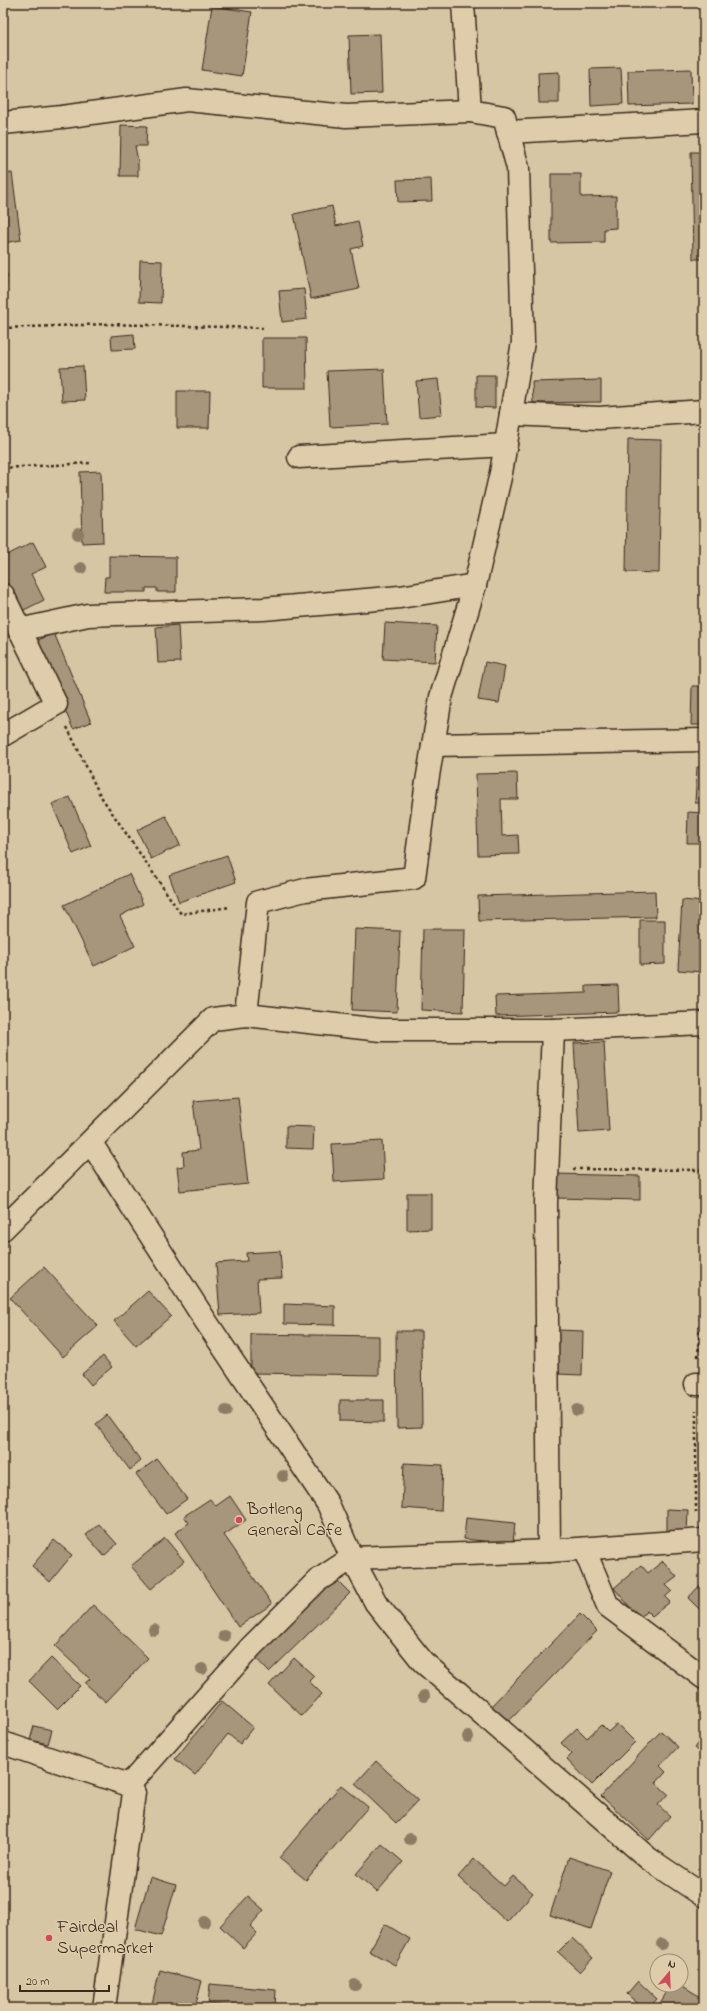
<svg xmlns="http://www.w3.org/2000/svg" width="707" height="2011" font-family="'Indie Flower',sans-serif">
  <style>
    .building { fill: #a7967b; stroke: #3b2a1e }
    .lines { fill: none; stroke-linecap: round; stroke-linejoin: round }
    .minor-casing { stroke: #3b2a1e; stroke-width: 25 }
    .path { stroke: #3b2a1e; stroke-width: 2.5; stroke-dasharray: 3 3; stroke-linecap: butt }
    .minor { stroke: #deccaa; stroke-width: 22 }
    .tree { fill: #8c7b63 }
    .poi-dot { fill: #d1495b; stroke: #deccaa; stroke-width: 1.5 }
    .labels { text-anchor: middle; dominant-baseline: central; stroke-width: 3; stroke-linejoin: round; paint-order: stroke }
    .poi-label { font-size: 18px; fill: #3b2a1e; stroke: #deccaa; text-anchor: start }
  </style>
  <rect width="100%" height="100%" fill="#d7c6a4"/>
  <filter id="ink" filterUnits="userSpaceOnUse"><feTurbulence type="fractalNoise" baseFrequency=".025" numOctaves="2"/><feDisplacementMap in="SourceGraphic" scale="8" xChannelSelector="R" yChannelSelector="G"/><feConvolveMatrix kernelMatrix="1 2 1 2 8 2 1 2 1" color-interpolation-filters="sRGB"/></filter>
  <g filter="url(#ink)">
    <g class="building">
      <path d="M212,6L252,12L242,76L202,70Z"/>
      <path d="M380,34L382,93L351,94L349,35Z"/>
      <path d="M621,68L623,104L591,106L590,69Z"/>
      <path d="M691,69L692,104L629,106L628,71Z"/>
      <path d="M559,72V103H539L538,73Z"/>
      <path d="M121,125L147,126L146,146H135L138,161V176H120Z"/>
      <path d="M691,152H704V259H693Z"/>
      <path d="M12,173L21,240L3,243V174Z"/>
      <path d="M551,174H581V197L616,196V228L604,229V242L551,243Z"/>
      <path d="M431,179L432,201L398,202L397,180Z"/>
      <path d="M332,206L336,226L358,221L363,246L351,249L359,289L311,299L294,214Z"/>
      <path d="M140,260L162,261L161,303L139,302Z"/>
      <path d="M3,274H7L5,301H3Z"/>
      <path d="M304,289L307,319L282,322L279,291Z"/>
      <path d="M134,334L135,349L112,350L111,336Z"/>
      <path d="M262,338H306L307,388H262Z"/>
      <path d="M83,366L85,400L62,401L60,367Z"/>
      <path d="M384,369L387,424L330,427L327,371Z"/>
      <path d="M476,375H495V408L476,407Z"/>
      <path d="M438,379L442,415L419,417L416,381Z"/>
      <path d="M601,380V402L533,403L532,382Z"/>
      <path d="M177,391H210L209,428H177Z"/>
      <path d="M628,439L661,440L659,573L626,572Z"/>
      <path d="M101,471L103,542L82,543L80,472Z"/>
      <path d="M33,542L46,567L31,574L44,600L20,612L3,580V557Z"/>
      <path d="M109,556L176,557V592H157V588H146V592H104L105,577H109Z"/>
      <path d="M385,623L437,626L435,662L383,659Z"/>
      <path d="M178,625L180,662L158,663L156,627Z"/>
      <path d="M54,633L91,722L73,729L36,641Z"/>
      <path d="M485,662L505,666L499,703L478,700Z"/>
      <path d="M692,686H704V725H691Z"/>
      <path d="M697,767L704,768V803H695Z"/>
      <path d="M517,773L518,799H501L502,836L518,835L519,854L478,855L476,774Z"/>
      <path d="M70,797L91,846L73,854L52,804Z"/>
      <path d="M688,812L704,813V843H687Z"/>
      <path d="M166,816L180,845L151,859L137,830Z"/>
      <path d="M227,855L236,882L179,902L169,875Z"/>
      <path d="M704,869V881H701L700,870Z"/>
      <path d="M129,874L143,904L120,916L135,946L94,966L64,905Z"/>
      <path d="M655,891L656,917L479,921L478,896Z"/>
      <path d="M682,900L704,902L702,972L678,970Z"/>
      <path d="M640,920H665V964L640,965Z"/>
      <path d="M355,929L400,931L397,1012L352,1010Z"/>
      <path d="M423,929H465L463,1012L421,1010Z"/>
      <path d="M618,985L619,1012L496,1016L495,996L586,993V986Z"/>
      <path d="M604,1042L609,1131L579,1133L574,1043Z"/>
      <path d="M238,1097L248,1184L180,1191L177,1167L184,1166L183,1152L199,1150L193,1101Z"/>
      <path d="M286,1126L314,1127L313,1149L286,1148Z"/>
      <path d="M382,1141L384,1179L334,1182L332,1144Z"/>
      <path d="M555,1174L640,1176V1200L555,1198Z"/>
      <path d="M407,1193H431V1229L407,1230Z"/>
      <path d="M280,1251L282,1278L257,1279L259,1313L220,1315L216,1263L247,1261L246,1253Z"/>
      <path d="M44,1267L98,1326L63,1357L10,1298Z"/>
      <path d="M148,1291L171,1316L136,1346L114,1321Z"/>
      <path d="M284,1304L335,1306V1325L284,1324Z"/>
      <path d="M558,1330L583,1331L582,1375L556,1374Z"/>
      <path d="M396,1331H421L422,1427L397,1428Z"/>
      <path d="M251,1334L379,1336V1375L251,1373Z"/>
      <path d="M103,1356L112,1367L91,1385L82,1374Z"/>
      <path d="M340,1400H384V1422L340,1421Z"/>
      <path d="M107,1415L141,1461L130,1470L96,1424Z"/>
      <path d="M157,1459L187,1499L166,1514L136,1474Z"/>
      <path d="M404,1463L443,1465L441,1511L402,1508Z"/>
      <path d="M230,1496L246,1520L224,1535L272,1604L238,1627L175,1533L189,1523L184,1516L210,1499L216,1506Z"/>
      <path d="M667,1509L688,1510L687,1534H667Z"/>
      <path d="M466,1518L515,1523L513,1544L464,1539Z"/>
      <path d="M99,1524L117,1544L104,1556L86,1535Z"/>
      <path d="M165,1538L184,1561L151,1589L131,1566Z"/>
      <path d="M54,1540L72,1555L50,1582L32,1566Z"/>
      <path d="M663,1561L677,1577L666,1585L672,1591L665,1597L670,1602L652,1616L647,1611L639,1618L614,1588L641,1565L648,1573Z"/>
      <path d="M332,1575L350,1593L269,1672L251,1653Z"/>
      <path d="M704,1581V1609L701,1611L688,1598Z"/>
      <path d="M93,1605L148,1658L106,1702L85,1683L90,1679L55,1646Z"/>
      <path d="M580,1614L597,1631L508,1722L491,1706Z"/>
      <path d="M51,1658L80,1686L57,1709L29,1681Z"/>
      <path d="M294,1658L314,1676L309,1681L322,1694L302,1716L269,1685Z"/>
      <path d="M222,1701L253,1727L240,1744L228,1734L195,1775L175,1759Z"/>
      <path d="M617,1724L635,1742L592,1785L567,1759L572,1754L561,1743L577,1728L587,1738L601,1725L608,1732Z"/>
      <path d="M34,1726L52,1730L48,1744L30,1740Z"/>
      <path d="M661,1731L678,1747L660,1766L666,1772L656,1783L668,1794L658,1805L670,1816L649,1840L601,1796Z"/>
      <path d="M704,1735V1756L694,1748Z"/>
      <path d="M376,1761L418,1800L396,1823L355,1784Z"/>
      <path d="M341,1785L368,1807L306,1880L279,1858Z"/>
      <path d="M382,1844L403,1862L377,1892L356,1874Z"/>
      <path d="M569,1857L610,1871L591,1929L550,1915Z"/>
      <path d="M474,1859L504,1886L513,1876L533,1893L507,1922L458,1877Z"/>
      <path d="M150,1877L176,1885L161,1936L135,1929Z"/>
      <path d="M248,1896L264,1910L250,1926L257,1933L243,1948L220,1926Z"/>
      <path d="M385,1924L410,1939L395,1965L369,1951Z"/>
      <path d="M572,1938L593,1958L580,1972L558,1952Z"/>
      <path d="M160,1970L202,1981L195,2008H151Z"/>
      <path d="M638,1981L657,1999L649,2008H643L627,1994Z"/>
      <path d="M210,1984L276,1990L275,2008H249L208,2004Z"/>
      <path d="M671,1985H681L704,1999V2008H657Z"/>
    </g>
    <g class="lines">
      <g class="minor-casing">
        <g id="minor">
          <path d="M3,123L62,117L187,100L346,116L470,111"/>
          <path d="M508,132L704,121"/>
          <path d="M511,414L599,418L704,411"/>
          <path d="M299,457L506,445"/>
          <path d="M3,595L56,704L3,735"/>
          <path d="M19,630L88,615L263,609L400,597L475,585"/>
          <path d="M433,745L704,740"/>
          <path d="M246,1015L258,902L305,890L414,878L426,788L441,697L475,585L501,473L523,342L518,168L504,117L470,111L463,3"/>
          <path d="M91,1143L205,1320L328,1504L352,1558L549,1551L704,1540"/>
          <path d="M3,1229L213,1019L246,1015L381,1030H553L704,1023"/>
          <path d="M696,1384H704"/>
          <path d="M584,1549L608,1606L704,1678"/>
          <path d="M549,1551L546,1203L553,1030"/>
          <path d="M3,1743L129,1785L134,1793L104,2008"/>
          <path d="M129,1785L251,1647L317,1581L352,1558L376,1603L423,1662L649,1859L704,1896"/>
        </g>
      </g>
      <g class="path">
        <path d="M3,328L107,324L263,328"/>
        <path d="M3,468L90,463"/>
        <path d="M67,727L100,795L181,914L230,907"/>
        <path d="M573,1169L704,1170"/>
        <path d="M698,1357L704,1256"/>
        <path d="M696,1513V1410"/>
      </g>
      <use href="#minor" class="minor"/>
    </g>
    <g class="tree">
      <circle cx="78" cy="534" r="6"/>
      <circle cx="81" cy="568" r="6"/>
      <circle cx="577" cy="1410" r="6"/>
      <circle cx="226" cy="1411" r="6"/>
      <circle cx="283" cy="1476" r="6"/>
      <circle cx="154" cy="1630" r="6"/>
      <circle cx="224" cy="1636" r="6"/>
      <circle cx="202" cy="1669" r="6"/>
      <circle cx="424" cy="1696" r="6"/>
      <circle cx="468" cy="1737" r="6"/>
      <circle cx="410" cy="1839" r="6"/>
      <circle cx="204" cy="1922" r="6"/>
      <circle cx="662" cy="1944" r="6"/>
      <circle cx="355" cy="1985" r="6"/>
    </g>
  </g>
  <g class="poi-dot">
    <circle cx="239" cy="1520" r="4"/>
    <circle cx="49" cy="1938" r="4"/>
  </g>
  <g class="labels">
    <g class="poi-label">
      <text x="247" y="1510">Botleng<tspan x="247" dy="21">General Cafe</tspan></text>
      <text x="57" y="1928">Fairdeal<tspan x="57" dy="21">Supermarket</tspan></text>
    </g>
  </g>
  <rect width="707" height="2011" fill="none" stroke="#deccaa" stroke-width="16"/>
  <rect x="8" y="8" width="691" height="1995" fill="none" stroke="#3b2a1e" stroke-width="1.5" filter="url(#ink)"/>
  <g transform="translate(669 1973) rotate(19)"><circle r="19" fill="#deccaa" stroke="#9d8b72"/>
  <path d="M0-3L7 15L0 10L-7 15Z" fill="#d1495b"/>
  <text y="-6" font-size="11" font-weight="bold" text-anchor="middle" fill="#3b2a1e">N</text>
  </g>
  <path d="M20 1985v6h89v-6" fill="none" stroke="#3b2a1e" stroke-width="2"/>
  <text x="26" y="1985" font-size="12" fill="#3b2a1e" stroke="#deccaa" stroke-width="3" paint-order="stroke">20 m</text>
</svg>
